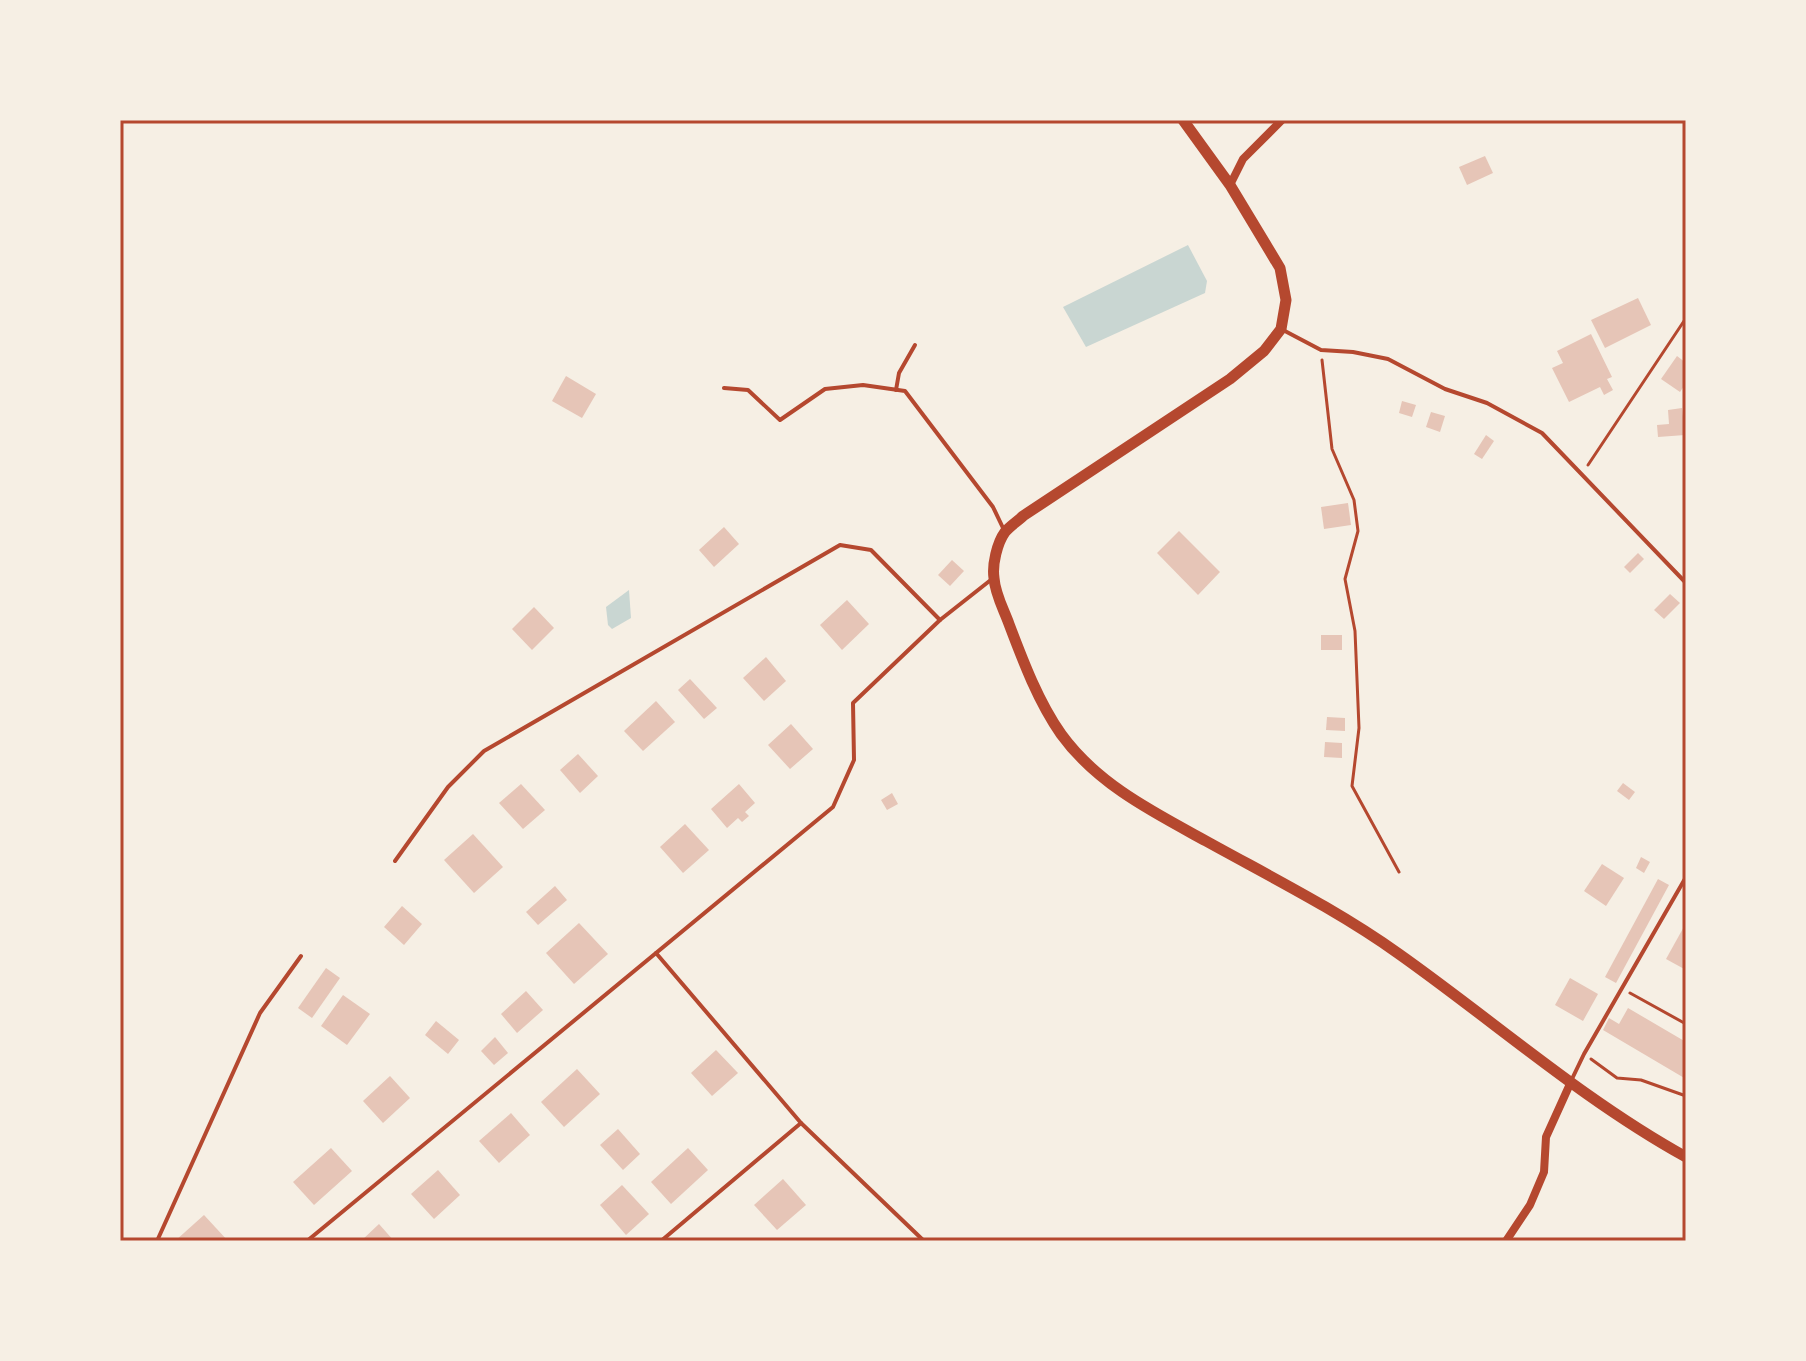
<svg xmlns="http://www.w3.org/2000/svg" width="1806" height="1361" font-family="'PT Sans Narrow',sans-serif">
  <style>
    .water { fill: #c9d6d2 }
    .building { fill: #e6c5b7 }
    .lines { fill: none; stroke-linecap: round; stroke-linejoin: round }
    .path { stroke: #b5482f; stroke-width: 3 }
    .service { stroke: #b5482f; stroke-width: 4 }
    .minor { stroke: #b5482f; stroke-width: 8 }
    .tertiary { stroke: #b5482f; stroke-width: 11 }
    .neatline { fill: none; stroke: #b5482f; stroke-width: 3 }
  </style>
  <rect width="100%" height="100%" fill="#f6efe4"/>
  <g class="water">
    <path d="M1188,245L1207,281L1205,293L1086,347L1063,307Z"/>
    <path d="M629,590L631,618L612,629L608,625L606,607Z"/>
  </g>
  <g class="building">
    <path d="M1485,156L1493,173L1467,185L1459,167Z"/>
    <path d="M1638,298L1651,325L1605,348L1591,320Z"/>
    <path d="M1591,334L1612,377L1607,379L1613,390L1604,395L1600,387L1569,402L1552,368L1563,363L1557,351Z"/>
    <path d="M1677,356L1686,363V383L1680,392L1661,379Z"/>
    <path d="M566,376L596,394L582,418L552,401Z"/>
    <path d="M1402,401L1416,405L1412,417L1399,413Z"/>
    <path d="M1682,408L1685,435L1658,437L1657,425L1669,424L1668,410Z"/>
    <path d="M1431,412L1445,416L1440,432L1426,427Z"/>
    <path d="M1486,435L1494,441L1482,459L1474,454Z"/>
    <path d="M1348,503L1351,525L1324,529L1321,507Z"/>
    <path d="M724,527L739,544L714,567L699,550Z"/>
    <path d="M1179,531L1220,572L1198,595L1157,553Z"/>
    <path d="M1638,553L1644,559L1630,573L1624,567Z"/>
    <path d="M952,560L964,571L950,586L938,575Z"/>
    <path d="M1670,594L1680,603L1664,619L1654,610Z"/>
    <path d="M847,600L869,624L842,650L820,625Z"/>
    <path d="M534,607L554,628L532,650L512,629Z"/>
    <rect x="1321" y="635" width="21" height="15"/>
    <path d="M766,657L786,681L764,701L743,678Z"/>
    <path d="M690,679L717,708L704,719L678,690Z"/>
    <path d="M656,701L675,722L643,751L624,731Z"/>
    <path d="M1327,717L1345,718V731L1326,730Z"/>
    <path d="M791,724L813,749L790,769L768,745Z"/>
    <path d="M1325,742L1342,743V758L1324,757Z"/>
    <path d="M578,754L598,776L580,793L560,770Z"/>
    <path d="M1623,783L1635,792L1629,800L1617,791Z"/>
    <path d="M521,784L545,810L523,829L499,803Z"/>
    <path d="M739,784L755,803L745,812L749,816L742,822L738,818L727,828L711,809Z"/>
    <path d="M892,793L898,804L887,810L881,800Z"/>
    <path d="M685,824L709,850L683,873L660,847Z"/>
    <path d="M473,834L503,867L474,893L444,860Z"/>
    <path d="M1641,857L1650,862L1644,873L1636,868Z"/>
    <path d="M1602,864L1624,878L1606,906L1584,891Z"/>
    <path d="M1658,879L1669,885L1616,983L1605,977Z"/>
    <path d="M555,886L567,900L538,925L526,912Z"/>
    <path d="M402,906L422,924L404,945L384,927Z"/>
    <path d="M579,923L608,954L574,984L546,953Z"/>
    <path d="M1686,923V970L1666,959Z"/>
    <path d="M326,968L340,978L312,1018L298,1008Z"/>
    <path d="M1570,978L1598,994L1583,1021L1555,1005Z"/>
    <path d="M526,991L543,1010L517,1033L501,1014Z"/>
    <path d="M343,995L370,1014L347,1045L321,1026Z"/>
    <path d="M1628,1008L1686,1042V1079L1603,1030L1609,1018L1619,1024Z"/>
    <path d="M436,1021L459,1040L448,1054L425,1035Z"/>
    <path d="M495,1037L508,1053L494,1065L481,1051Z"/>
    <path d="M716,1050L738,1073L712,1096L691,1073Z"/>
    <path d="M577,1069L600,1094L564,1127L541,1102Z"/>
    <path d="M390,1076L410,1098L383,1123L363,1101Z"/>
    <path d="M511,1113L530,1135L499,1163L479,1141Z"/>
    <path d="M618,1129L640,1154L623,1170L600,1145Z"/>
    <path d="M331,1148L352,1171L314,1205L293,1182Z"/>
    <path d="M688,1148L708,1170L671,1204L651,1182Z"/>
    <path d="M438,1170L460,1195L434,1219L411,1194Z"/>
    <path d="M783,1179L806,1205L777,1230L754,1205Z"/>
    <path d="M622,1185L649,1214L626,1235L600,1205Z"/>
    <path d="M204,1215L228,1241H175Z"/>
    <path d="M379,1224L394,1241H361Z"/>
  </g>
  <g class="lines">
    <g class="path">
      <path d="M1322,360L1332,449L1354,500L1358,531L1345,579L1355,631L1359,728L1352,786L1399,872"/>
      <path d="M1588,465L1686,318"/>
      <path d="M1630,993L1686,1024"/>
      <path d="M1591,1059L1617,1078L1641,1080L1686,1096"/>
    </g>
    <g class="service">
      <path d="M1283,330L1321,350L1353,352L1388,359L1445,389L1487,403L1542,433L1686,583"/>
      <path d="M724,388L748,390L780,420L825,389L863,385L905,391L993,507L1004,530"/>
      <path d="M896,390L899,373L915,345"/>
      <path d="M395,861L448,787L484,751L840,545L871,550L940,620"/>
      <path d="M656,953L801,1123L924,1241"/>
      <path d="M1571,1081L1584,1054L1686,877"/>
      <path d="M157,1241L260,1013L301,956"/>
      <path d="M307,1241L833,807L854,760L853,703L940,620L992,579"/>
      <path d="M661,1241L801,1123"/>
    </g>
    <g class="minor">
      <path d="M1230,185L1243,159L1282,120"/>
      <path d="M1506,1241L1530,1205L1544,1172L1546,1137L1570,1084"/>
    </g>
    <path class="tertiary" d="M1183,120L1230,185L1280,268L1286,300L1281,329L1264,351L1230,379L1023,516C1018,521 1010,526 1005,532C997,543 992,565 994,578C995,594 1004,610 1009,624C1023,661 1038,701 1061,734C1097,784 1153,812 1206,841C1271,877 1339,911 1399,954C1495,1022 1583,1100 1686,1157"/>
  </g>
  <rect width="1806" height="1361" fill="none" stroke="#f6efe4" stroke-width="244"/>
  <rect x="122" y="122" width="1562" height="1117" class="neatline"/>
</svg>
